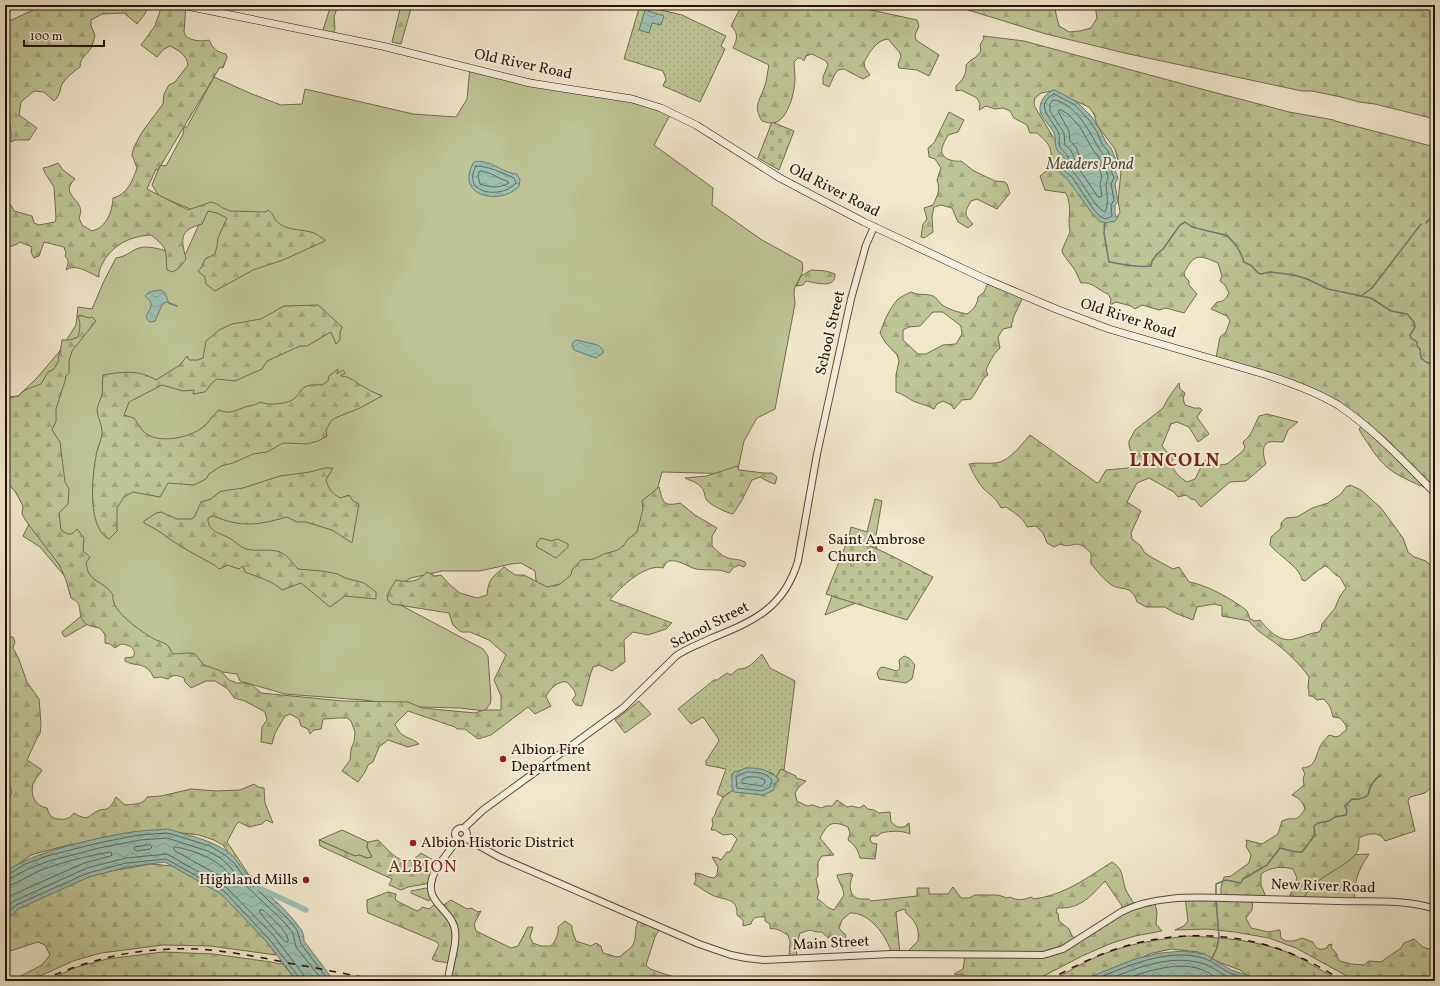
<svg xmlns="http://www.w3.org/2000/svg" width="1440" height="986" font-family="Vollkorn,serif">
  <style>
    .green { fill: #bdc495; stroke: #716b4e }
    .forest { fill: url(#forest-firs); stroke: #716b4e; fill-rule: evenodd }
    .cemetery { fill: url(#cemetery-stones); stroke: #716b4e }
    .park { fill: url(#park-dots); stroke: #716b4e }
    .water { fill: url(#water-waves); stroke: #6c7a6d }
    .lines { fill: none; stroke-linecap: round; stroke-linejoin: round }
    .shore { stroke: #60695c; stroke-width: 1 }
    .stream { stroke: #6c7a6d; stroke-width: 1.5 }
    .canal { stroke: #9bc0b2; stroke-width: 5.5 }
    .tertiary-casing { stroke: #584737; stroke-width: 8 }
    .secondary-casing { stroke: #251206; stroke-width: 8 }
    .tertiary { stroke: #f6efdd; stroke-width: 6 }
    .secondary { stroke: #f6efdd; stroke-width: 7 }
    .rail { stroke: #251206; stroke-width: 1.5; stroke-dasharray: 7 7; stroke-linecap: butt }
    .poi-dot { fill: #8f2418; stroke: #f6efdd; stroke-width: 1.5 }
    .labels { text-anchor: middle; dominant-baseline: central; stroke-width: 4; stroke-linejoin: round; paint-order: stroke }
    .street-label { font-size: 15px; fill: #251206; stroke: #f6efdd }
    .poi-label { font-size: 15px; fill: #251206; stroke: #f6efdd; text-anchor: start }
    .water-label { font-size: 16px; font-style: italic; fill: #4e4f42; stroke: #f6efdd }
    .quarter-label { font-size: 17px; letter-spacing: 1px; fill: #7a1f14; stroke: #f6efdd }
    .district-label { font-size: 19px; font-weight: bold; letter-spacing: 1px; fill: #7a1f14; stroke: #f6efdd }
  </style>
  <defs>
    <pattern id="forest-firs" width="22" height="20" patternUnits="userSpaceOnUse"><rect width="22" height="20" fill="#bdc495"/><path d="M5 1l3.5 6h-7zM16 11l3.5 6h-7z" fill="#a2a77f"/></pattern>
    <pattern id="cemetery-stones" width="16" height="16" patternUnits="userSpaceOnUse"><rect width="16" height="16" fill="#bdc495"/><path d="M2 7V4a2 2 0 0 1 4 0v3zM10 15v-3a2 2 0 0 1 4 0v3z" fill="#a2a77f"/></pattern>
    <pattern id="park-dots" width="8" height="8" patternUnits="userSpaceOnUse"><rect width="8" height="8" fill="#bdc495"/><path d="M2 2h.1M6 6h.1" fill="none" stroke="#a2a77f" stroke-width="1.8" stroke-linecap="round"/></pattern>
    <pattern id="water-waves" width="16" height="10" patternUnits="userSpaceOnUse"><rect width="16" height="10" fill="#9bc0b2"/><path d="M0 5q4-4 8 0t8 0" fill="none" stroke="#85a498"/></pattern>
  </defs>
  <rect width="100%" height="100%" fill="#f1e7cb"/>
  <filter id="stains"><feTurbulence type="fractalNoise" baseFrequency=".005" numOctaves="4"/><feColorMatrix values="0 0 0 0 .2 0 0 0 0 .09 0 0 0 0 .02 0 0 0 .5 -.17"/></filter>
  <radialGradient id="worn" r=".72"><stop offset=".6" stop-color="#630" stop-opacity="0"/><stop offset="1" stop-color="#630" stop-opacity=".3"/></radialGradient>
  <g class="green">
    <path d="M470,67L606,95L671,113L654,145L713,188L712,205L762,240L802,262C805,272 799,279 795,287C793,292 795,299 795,304L775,409L757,418L744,441L737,474L662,472L651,512L633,539L576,586L537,589L535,571L521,563L511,564L480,571H442L411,578L394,588L393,601L483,649L488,656L491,699L490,704L485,711L460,708L422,707L363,700L285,694L240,681L237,674L195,668L93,621L65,637L63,635L62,632L86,612L73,586L40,547L23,536L30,522L33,508L12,486L5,483V397L18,396L36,379L59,352L76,325L78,307L92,309L104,281L116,258C128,256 130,251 139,248C149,244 174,253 183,257L186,253L201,220L202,214L159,196L152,185L160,165L166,166L183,134L184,127H187L214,77L252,94L281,105L302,104L305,89L413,114L456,117L467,99Z"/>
    <path d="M875,499L882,501L875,541L877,549L849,537L851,527L867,532Z"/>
    <path d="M832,596L856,603L825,615Z"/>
    <path d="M342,830L368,842L367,847L372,857L367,858L359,855L355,856L319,840Z"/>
    <path d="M1369,854C1357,872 1355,880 1354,901L1303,899L1312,884L1350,855Z"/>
    <path d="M426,888C431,890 431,897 429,901L411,893V891Z"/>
  </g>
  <g class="forest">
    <path d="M44,5L148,6L145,14L137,24L124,13L102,14L91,20V26L95,35C94,39 93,44 91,48C87,55 80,57 80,67C72,73 60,81 60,92L57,98L54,101L44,92L34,91L21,102L19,115L37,128L29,140H15L11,142V132L9,119L5,116V23Z"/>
    <path d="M162,5H186L184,32C186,41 201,42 209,40C213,49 217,52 226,54L227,57L223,68L220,67L158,170L156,169L147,189L188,210L211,202L217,204L223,208L230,211L266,212L268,210C275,215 273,220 280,224C290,231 303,229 314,233C318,235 322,238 325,240V241L283,260L253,270L215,291L206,284L205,277L198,271L201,268L205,259L215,254L217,246L218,238L227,218L217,213L208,211L202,224C179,230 181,239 186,259L179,268L173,272L167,270C165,249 169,249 151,235C132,236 116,243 105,259C102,265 98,270 99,277C89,273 76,263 66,270C68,264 70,261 65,256L66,253L64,247L44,242L39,256L34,258L31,252L32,247L20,242C15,246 10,246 5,249V207L11,205L14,211L32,216L34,223L39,225L55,222L56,218L54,187L45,173L43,168L48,167L58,163L63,170L75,179C57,196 88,199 79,218L82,225L92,231C107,227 112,212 113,198C127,195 133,180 137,168L132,155L134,147L142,132L163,104L164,94L169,85L175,82L188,65C187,56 179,50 170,46L164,49L157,57L141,45L155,26Z"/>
    <path d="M331,5H338L334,17L335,28L333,35L322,33Z"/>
    <path d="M401,5H412L401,44L392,42Z"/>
    <path d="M742,5H848L917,20L919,26L915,35L916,40L939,55L929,76L917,70L899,68L898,64L901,57L900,53L888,39C876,40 870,52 864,62L865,68L870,75L863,79L844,69L838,70L835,74L829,87L823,84V77L828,65L826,61L812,54L806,56L804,61L801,58H798L794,62C794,67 795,72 795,77C795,91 789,119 774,123C771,124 766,122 762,121C753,106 759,102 764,88C767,81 767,73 769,65L733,48C737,40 739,33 731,26Z"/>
    <path d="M972,5H1055L1056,14L1059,26L1069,32L1080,31L1091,28L1097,18L1095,5H1435V119L1375,104L1359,102L1341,97L1312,91H1302L1129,54L1046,34L968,10Z"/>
    <path d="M983,36L1024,41L1194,87L1289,112L1334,120L1335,121L1435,147V493C1420,484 1401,479 1388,468C1377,459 1369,445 1361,433L1359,429L1363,424L1335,402L1216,358L1220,337L1226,332L1230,321L1227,316L1211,309L1217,302C1224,302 1226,298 1229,293L1225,285L1220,281L1222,276L1218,263C1198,254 1194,254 1184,273L1185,277L1189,281V285L1197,294L1184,313L1166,308L1159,310L1142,305L1135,309L1131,306L1116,302L1110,305L1111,299L1108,294C1099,291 1092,281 1081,283L1075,270L1063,254L1062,250L1070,232C1067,218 1073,208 1066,193L1045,190L1040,176L1050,168C1053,149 1051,145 1037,133H1030L1027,125L1014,118L1010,111L1003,108L995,109L986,106L979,110L980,104L977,98L961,90L956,91V86C962,81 967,74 966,65L971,60L976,57L981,51L980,45L984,38ZM1053,91L1089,107L1094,114L1097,125L1115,149L1121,172L1118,201L1120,212L1116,219L1064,155L1035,107L1034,103L1035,98L1041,93Z"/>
    <path d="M949,112L964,120L958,132L948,135C946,139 943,144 942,148C940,159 953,162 961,161L974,171L995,181L1005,182L1007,184L1010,193L997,209L977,199L971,201C965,212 963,214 973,224L968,228L958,222L952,208L941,205L934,207L932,217L933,232L924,238L921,237L923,224L927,219L924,208L933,205C937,196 941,190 937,180L941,168L935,159L929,157L928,148L934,143Z"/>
    <path d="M811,270L826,271L835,274C836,289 816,283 806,281L803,285L796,286L801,276Z"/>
    <path d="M989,281L1024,295L1013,318V322L1011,324L1012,327L1003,329L998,337L1000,348C994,353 989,363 986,370L988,375L984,378L974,395L971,399L962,400L954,409L951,405L943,401L937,404L934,409C927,405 920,404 913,401C906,397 903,394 896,392V375L899,361L897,355L885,342L880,333C884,321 889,310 897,300C900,297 907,294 911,292C919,296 926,293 933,296C937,298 939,302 942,305C950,310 958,312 967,314C973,310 978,304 978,297L984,292ZM933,312H943L961,326L962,334L956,344L943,345L926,354H918L903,340V330L909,327L920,326Z"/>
    <path d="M318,305L342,327L340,332V340L336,344L331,332L307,346H300L267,361L262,369L235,381L217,379L212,383L205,392L193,394L194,390L183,391L162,385L129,402L124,415L134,418C137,422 140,427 143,431C157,445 188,438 202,428C209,423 212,415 219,410C228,415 237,410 245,407C251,405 255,406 260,402C268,406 291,404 296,397C300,393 301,388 307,386C312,384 317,385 322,385L328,381L329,376L338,369L337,374L343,370L345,373L341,375V376C350,376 356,383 364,387C370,391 376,393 382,396L360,408L335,418L331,421L326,430L327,436L318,441L307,444L283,443L267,452L253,454L233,463L221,466L209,474L206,479L194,485L168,483L160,497L133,492L124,497L117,508V531L109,539C87,528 92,477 96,456C97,448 102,440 102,432C102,425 98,418 97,411C97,405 101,400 102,394C103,388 102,381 103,375C122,372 138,369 156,380L180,365L187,356L189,360H198L203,358L206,341L219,330L232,324L261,319L284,306Z"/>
    <path d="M80,315L89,318L92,317L96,321L72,351L69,361V373L65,377L66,378L56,409V421L52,430L60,442L65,482L69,489L68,504L59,513L61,530L67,534H72L77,529L84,538L83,551L90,557L86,563C87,566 87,571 89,573C93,582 107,584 113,595C110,611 142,632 154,639C158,641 163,642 166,644C169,646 171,651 173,654L189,653L195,654L204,665L221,671L229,680L237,683H246L252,685L261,693L343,701L408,702L422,708L475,713L484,710H501V696L494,680L506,655L489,640L470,632H461L453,625L449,613L392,604L388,601L387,595L396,580C409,583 418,582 427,572L435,576L441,575L450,585L460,593L477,598L487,595C488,579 493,577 504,567L515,575H524L547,587L560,584L571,575L572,570L581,560L594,559L604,554L618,550L624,545L628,539L637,532L643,509L642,501L659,487C663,502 663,507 680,503L695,515L717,528L712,536V546C717,551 722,556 728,558C735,560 742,559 746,563L744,567L739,565L733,568L729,573C719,568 708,571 696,569C688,567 678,559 669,561C666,562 665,565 663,568C646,563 620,587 610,600L672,623L666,629L648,635L633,632L624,640L625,662L612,671L599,665L593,667C588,680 586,693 582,706L576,705L572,700L576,695L574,690L567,682C559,680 549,689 546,697L551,706L535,714L528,707L491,735L478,739L465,729H457L455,727L408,711L395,724C402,740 408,735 419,744L408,747L388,740L379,747L373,762L368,765L365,772L358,782L342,771L350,760L351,749L354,742L355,732L351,721L347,718H339L323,719L321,729L314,730L310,734L308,729L301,726L299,719L290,714L285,716L275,733L272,744L261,742L262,727L267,720L265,712L245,701L234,698L228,689L215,681H206L191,688L185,682L184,678C177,675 174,674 168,679L161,677L154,678C145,660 138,668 125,661V658L133,657C138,649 128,644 121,644L115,648L110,644L105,643V635C104,633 101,629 99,628C94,626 88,627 84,622C76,614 85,604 71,598L66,580L60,566L26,521L22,514L23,506L16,493L5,479V396L9,398L18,396L25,390L41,384L48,372L54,369L59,360L58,357L60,353L62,340H70L78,337C80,329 81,323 78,316Z"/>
    <path d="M1179,383L1180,389L1185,393L1183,399L1185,405L1194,408H1200L1202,410L1197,417L1209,434L1198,442L1189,427L1177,422L1171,424L1162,446L1167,452L1176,456L1171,462C1173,471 1179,477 1187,482L1195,479L1201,467L1200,463L1205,461L1212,457L1220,465L1227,464L1243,451L1245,447L1243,442C1252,435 1254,426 1259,416L1267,414L1298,422L1288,430L1283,442C1279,442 1273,441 1269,442C1260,446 1264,457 1266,464L1246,481L1230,482L1201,507L1195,500L1191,499L1186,495L1178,497L1174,492L1149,478L1137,483L1127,502L1141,511L1131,533L1132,539L1141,546L1144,552L1151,557L1173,569L1179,567L1189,582C1205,584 1234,600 1246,610C1248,612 1249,616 1250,619L1255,621L1260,620C1268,630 1280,643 1294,639C1303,637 1310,633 1319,632L1321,629L1322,624L1335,608L1340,596L1346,588L1340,577C1333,575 1331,568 1325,566C1317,570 1312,576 1305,581L1302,580C1300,567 1279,556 1270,545L1271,537L1281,528V523L1286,518L1297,517L1312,508L1328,503L1341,494L1346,487L1350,485L1361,490L1381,508L1403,538L1408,552L1414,557L1426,561L1435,570V784L1425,793L1410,797L1408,801L1415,831L1385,841C1379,831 1369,833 1359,838C1359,841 1359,847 1358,850C1354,861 1330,872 1321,879C1314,884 1308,890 1304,897L1289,898L1297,878L1293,869C1283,866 1270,867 1261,874V885L1266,897H1253L1252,910L1246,918L1251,928L1268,932L1280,930L1281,938L1286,941H1294L1302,938L1313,942C1316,950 1321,951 1328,947V945L1332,944L1331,947L1337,954V957L1340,961L1351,964L1364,965L1369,961L1381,962L1401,948L1404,943L1414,939L1423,947L1435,951V981H1356L1296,948L1269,938L1235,932L1207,929L1175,930L1184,926L1188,921L1185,897L1221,895V887L1224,877L1231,876L1249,863L1251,855L1246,846L1247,843L1246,840L1262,844L1278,834L1282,821C1295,815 1295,825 1305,809C1303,802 1299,798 1292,795L1304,785L1303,778L1305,774L1302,768C1317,767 1315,755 1321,745C1323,741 1327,738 1329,735L1336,737L1339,736L1347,729L1345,724L1340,718L1333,717C1331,709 1330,704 1323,699L1317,700L1312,696H1309V691L1308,688L1309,677C1301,665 1289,654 1278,645C1268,637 1257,632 1249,621L1222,616V606L1214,604L1197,607L1193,620L1175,613L1165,607H1146L1137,602C1131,582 1120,593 1109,583C1102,578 1097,570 1091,564V553C1075,536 1074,550 1060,544L1054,547L1047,543L1043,533L1036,526L1027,527C1023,517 1014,513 1006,507L1001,508C997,499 990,495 984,489C977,482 973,472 969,464C978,462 986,464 995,463C1009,462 1021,445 1030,435L1097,483L1099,482L1106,470L1128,468L1133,462V457L1129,446V441L1135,430L1163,408L1169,397Z"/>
    <path d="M737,466L739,470L764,473H772L777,477L775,484L769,482L760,477L752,480L742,500L733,514C727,513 708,504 706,499C704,494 705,491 701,487C697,482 691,481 685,478L707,476Z"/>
    <path d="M325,468H333L326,480C329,490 332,493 340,498L349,495L353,501L359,504L352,543L332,530L306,522H297L287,517C257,525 243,528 213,516L208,518C207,532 221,533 231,539C236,542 240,547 246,549C257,552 269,548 280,552C288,555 292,563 298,569L322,571L338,574L345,578L364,583L376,592V599L345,596L330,607L301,583L282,590C273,581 257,577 245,572L243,566L239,569L228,565L219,569L216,566L180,546L157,530L144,523V521L156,513L161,512L177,519H192L195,516L201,502L211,499L218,493L222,491L243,488L280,476L310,472Z"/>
    <path d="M541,538L551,541L558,539L568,544V547L556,558L537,547L536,544Z"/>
    <path d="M5,634L9,637H13L15,642L13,648L18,657L27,682L39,699L41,724L40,734L37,738L27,760L42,770C40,774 35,779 33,784C30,795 35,806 47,808C48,811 49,815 52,817C59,821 70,820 74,813C90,823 88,814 100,810C101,809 105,810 106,809C110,809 114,801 116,797L125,805C134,804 143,805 147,797L161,796L191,789L216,791L240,790L254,784L258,787L264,788L265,803L273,823L266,820L262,824L249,827L239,822L236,825L227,842L249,875L253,877L252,879L242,872L223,845L214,840L199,835L158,830L69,845L41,852L31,855L10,870L5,875V803L12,792L9,786L5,784Z"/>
    <path d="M904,656L909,658L915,665L912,679L906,683L879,679L877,673L880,668L883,667L897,671L900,668L899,660Z"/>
    <path d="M639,701L651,714L625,733L615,720Z"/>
    <path d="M781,769L796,776V778L806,781L798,788L795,793L797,801L807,806L813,805L821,808L826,806H832L837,800L847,807L852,806L859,808L864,805L868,809L874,810L879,813L890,812L891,822L897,827H904L909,823L910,834C902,830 890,831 881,833L878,836H871L870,840L872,843L877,844L875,859L860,858C858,850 855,845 848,840L850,833L848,827C832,820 828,823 820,838L834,855L822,856L818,862V876L816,879L819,892L817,899C825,902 824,907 834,910L844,895C843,886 839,884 837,875L851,873L853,875C849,883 848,897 860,899C863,899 866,899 869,899L871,901L917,896V888H929V894H948L953,887L961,898H969L975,895H998L1007,898L1010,897C1017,901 1024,900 1031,897L1034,899C1064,895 1087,878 1112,862C1125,870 1121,878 1126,890C1128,895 1132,900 1135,905L1154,900L1157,912L1156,924L1162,931L1135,936L1112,943L1082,956L1034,981H969L964,975L954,974L963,969L965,956L909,954V950L918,941C920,927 915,921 905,912L906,910L904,909L896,912L900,954H892C887,937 870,912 850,913L842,920L839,928L842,932L845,934L846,937L842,941L835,940L831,936L828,938L822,932H816L810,930L800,933L796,946L797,958H789L790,941L788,935C782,932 776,927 770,929V924L765,921V917C758,917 753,916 751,924L743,926V920L737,915C738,896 722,901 710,894C704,891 700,887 694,884L696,880L695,873C703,873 707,878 714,878L717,875L718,867L712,857L718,858L721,860L727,852H730L737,839L732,834L723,835L715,830H711L713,824L712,819L715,815L716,811L723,797L733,790L746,793H767L779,780L776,777ZM1105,881L1122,906L1121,911L1075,938L1072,936L1069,929L1059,921L1058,913H1056L1057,908C1081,909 1090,897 1105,881Z"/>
    <path d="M319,840L355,856L359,855L367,858L372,857L367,847L368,842L378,840C391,852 404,872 421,853L440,864L431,883L408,887L401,890L389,885L392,879L320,846Z"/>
    <path d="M151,864L173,866L209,882L255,923L276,955L211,946L163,945L101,953L73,961L29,981H11L42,965L50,955L45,945L38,942L10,951L5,954V921L20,906L94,874Z"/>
    <path d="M388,892L396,894L395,899L397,901L417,911L421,909L422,907L429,909L438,902L442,906L451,900L467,909L471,908L478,912L481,911L474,924L476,931L511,948L518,946L528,927H533L530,937L533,943L541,946H551C556,940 559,934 558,927L565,921L572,926V930L576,941L591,946L596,943L601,946L603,953L617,957L621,956C625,951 630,950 633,945C636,939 635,933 636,927C637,924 639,920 640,917L661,926L655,937L646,965L650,969L674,977L672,981H447L449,963L436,961L432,959L439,945L437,942L368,913L367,908V900Z"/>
    <path d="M1188,936C1224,938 1260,940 1294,955C1310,963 1325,973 1340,981H1255L1240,970L1221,963L1198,952L1171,949L1149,954L1131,964L1084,981H1051C1071,970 1092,957 1115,950C1138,942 1163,939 1188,936Z"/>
    <path d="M163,952L213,954L271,962L280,964L282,963L297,981H46L77,967L107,959Z"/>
  </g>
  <g class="cemetery">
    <path d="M772,122L794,131L779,170L758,158Z"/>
    <path d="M849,537L886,553L933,577L907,620L826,594Z"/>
  </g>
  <g class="park">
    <path d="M640,5L682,15L726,36L721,46L725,49L700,102L663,86L666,79L663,71L624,59Z"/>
    <path d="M762,654L770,668L795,681L784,770L781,769L776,777L772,773L746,768L732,774L733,790L723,797L717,794L726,769L706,765V761L719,741L718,738L703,717L691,724L678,709L714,680H717L727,673L731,675L738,669C748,670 755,661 762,654Z"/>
  </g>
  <g class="water">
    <path d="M645,10L664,16L661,25L652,23L649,33L639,30Z"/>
    <path d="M1055,90L1077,102L1092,117L1100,130L1106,142L1111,148L1116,160L1115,170L1118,178L1115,184L1118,202L1115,205V213L1117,219L1115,221L1105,223L1099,221L1091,212L1068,180L1061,174L1058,170L1059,165L1065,160C1062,153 1061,156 1058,151C1054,146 1056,141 1055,136C1053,128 1044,121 1041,114C1037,104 1045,92 1055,90Z"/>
    <path d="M474,162C489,158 502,173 517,174L520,180L519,186C502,206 453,197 474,162Z"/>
    <path d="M160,290C167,292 166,298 169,303L166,302L162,305L156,319L155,321L150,322C141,316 152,311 151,304C151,301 147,298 145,296C148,291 155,291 160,290Z"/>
    <path d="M576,340L598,345L603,350V353L596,358L574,350L572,345L573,342Z"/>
    <path d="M746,768C761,768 765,769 778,778V781L774,784V790L763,795L734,792L732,788V774L735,771L737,772Z"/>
    <path d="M168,829C187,835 208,839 225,850C235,856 240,867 248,875C264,892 285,907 299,927C303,931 304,936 304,941L334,981H297L266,941L221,894L165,862L127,867L89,877L18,909L5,922V873C24,853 112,834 140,831C150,830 159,830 168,829Z"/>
    <path d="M1183,951L1205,954L1231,970L1249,976L1257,981H1080L1135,959L1160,953Z"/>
  </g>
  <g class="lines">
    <g class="shore">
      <path d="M1054,94L1075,105L1089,120L1097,132L1102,144L1108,151L1112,160L1111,170L1114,178L1111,184L1114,200L1111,205L1112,216L1111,217L1105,219L1101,217L1094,210L1072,177L1063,170V167L1068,163C1070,154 1064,153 1060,147C1058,143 1060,139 1059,134C1054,121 1032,105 1054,94Z"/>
      <path d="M1053,100C1073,101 1089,130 1097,145C1100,151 1105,155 1107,161C1107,164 1106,167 1106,170C1106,173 1108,174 1108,176C1108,179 1106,182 1106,185C1107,195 1109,204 1105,212C1094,208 1082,179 1071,170L1074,163V157L1070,149L1065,145L1064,133L1050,111V105Z"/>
      <path d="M1059,110H1061L1068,114L1080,127L1093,150L1098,156L1101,163L1100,171L1102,177L1100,184L1102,196L1101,197H1098L1079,169L1080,161L1079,155L1076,147L1070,141L1069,131L1059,113Z"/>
      <path d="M476,166C488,166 503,173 514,178L516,183C503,199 460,195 476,166Z"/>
      <path d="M480,171C490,171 498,179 507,181L509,183C499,189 489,187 480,184L478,176Z"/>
      <path d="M747,772C756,772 766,772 772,780L770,787L762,791L737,788L736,777Z"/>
      <path d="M748,777H758L765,780V783L761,786L742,783V780Z"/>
      <path d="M150,845L152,847L150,849L136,851L134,849L135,847Z"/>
      <path d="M175,847C192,849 227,862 231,880L229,881L175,851L174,849Z"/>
      <path d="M5,875H8L25,864L47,856L98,843L139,835L168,833L210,846L225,855L235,864L244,877L288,919L297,930L301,944L329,981"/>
      <path d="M5,880L10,879L28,869L49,861L99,848L140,840L167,838L208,851L222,859L231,868L240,880L284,922L293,933L296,947L323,981"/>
      <path d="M5,886C14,886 31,874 41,870C63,862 87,856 110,852L112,853L111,856L84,863L12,895L5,901"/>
      <path d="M5,909L14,901L87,868L126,858L167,854L227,888L273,935L303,974L305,981"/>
      <path d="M260,910H263C269,916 290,933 288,942H285L260,913Z"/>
      <path d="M5,916L16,905L88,873L126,863L166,859L224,891L269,939L299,977L300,981"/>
      <path d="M1091,981C1123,968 1167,947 1203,958C1213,961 1221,969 1230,973C1236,976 1244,977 1250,981"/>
      <path d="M1104,981C1134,969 1168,954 1201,963C1213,966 1224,977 1237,981"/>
      <path d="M1121,981C1143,972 1176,961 1200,969C1207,971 1215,977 1221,981"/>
    </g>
    <g class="stream">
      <path d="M1105,223L1104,233L1109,262C1122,264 1137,268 1151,266L1152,261L1157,254L1163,249L1180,225L1185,222L1192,227L1225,235C1234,240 1241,252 1244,262L1252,266L1258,273L1261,274L1270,272L1294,275L1307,279L1328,289L1371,298L1391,311L1407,314L1414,322L1415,327L1410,335L1411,338L1417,342V346L1420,349L1421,358L1426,362L1435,365"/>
      <path d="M1426,223L1435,213"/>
      <path d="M1361,296L1372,288L1421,224"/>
      <path d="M169,303L177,306"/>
      <path d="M1216,896V884L1226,880L1241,883L1243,879L1267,865L1280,848C1287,849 1295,853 1302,852L1315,835L1314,826L1318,823L1329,821L1335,817L1346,815L1347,811L1345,806L1352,799C1359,800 1363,799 1368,795C1369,787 1374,779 1381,775"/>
      <path d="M1211,960L1217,948L1219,936L1216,900"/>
    </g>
    <path class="canal" d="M257,887L306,910"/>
    <g class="tertiary-casing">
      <g id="tertiary">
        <circle cx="461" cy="834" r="6"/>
        <path d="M464,828L483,810L623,708L676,656C687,648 700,644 712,638C754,621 784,608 798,561L817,454L851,299L866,245L874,227"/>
        <path d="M465,838L499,857L699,944L731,955L746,958L764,960L892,954L1043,955L1063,949L1121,912C1153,896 1190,897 1225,898C1263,899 1300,900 1338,901C1369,902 1406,899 1435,909"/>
        <path d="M448,981C449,965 459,941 454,926C449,910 429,903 431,884C433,866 450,854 457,838"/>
      </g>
    </g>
    <g class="secondary-casing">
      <path id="secondary" d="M182,5L382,46L530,83L632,99L661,108L696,125L780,178L814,196L864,222L985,279L1056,309L1109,329L1264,374C1289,382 1315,391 1338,405C1374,429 1405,463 1435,493"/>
    </g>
    <use href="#tertiary" class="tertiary"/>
    <use href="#secondary" class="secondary"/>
    <g class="rail">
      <path d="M42,981C90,957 145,947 198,949C226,951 255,956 283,962C317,968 350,975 384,981"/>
      <path d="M1047,981C1069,969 1092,957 1116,949C1174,930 1236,931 1292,954C1310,961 1327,971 1343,981"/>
    </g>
  </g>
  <g class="poi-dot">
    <circle cx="820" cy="549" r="4"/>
    <circle cx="503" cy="759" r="4"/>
    <circle cx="413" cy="843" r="4"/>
    <circle cx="306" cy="880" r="4"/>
  </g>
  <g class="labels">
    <g class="street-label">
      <text transform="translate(523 65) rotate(12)">Old River Road</text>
      <text transform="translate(834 191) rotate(27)">Old River Road</text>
      <text transform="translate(1128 319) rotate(18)">Old River Road</text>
      <text transform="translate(831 333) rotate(-77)">School Street</text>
      <text transform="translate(710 626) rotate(-27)">School Street</text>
      <text transform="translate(1323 887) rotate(2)">New River Road</text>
      <text transform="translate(831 944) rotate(-3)">Main Street</text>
    </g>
    <g class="poi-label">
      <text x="828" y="540">Saint Ambrose<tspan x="828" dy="17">Church</tspan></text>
      <text x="511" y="750">Albion Fire<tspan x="511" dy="17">Department</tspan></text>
      <text x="421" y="843">Albion Historic District</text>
      <text x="298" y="880" text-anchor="end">Highland Mills</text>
    </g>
    <g class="water-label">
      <text x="1090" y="165">Meaders Pond</text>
    </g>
    <g class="quarter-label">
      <text x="423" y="867">ALBION</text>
    </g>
    <g class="district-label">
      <text x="1175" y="461">LINCOLN</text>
    </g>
  </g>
  <rect width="1440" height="986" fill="none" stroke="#f1e7cb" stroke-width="20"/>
  <rect x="6" y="6" width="1428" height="974" fill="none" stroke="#251206" stroke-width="2"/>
  <rect x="10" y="10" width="1420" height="966" fill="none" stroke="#251206"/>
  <path d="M24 40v6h80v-6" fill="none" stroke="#251206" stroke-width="2"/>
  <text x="30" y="40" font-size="12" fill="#251206" stroke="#f6efdd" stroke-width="3" paint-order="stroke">100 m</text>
  <rect width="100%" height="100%" filter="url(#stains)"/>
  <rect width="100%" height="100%" fill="url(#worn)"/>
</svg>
